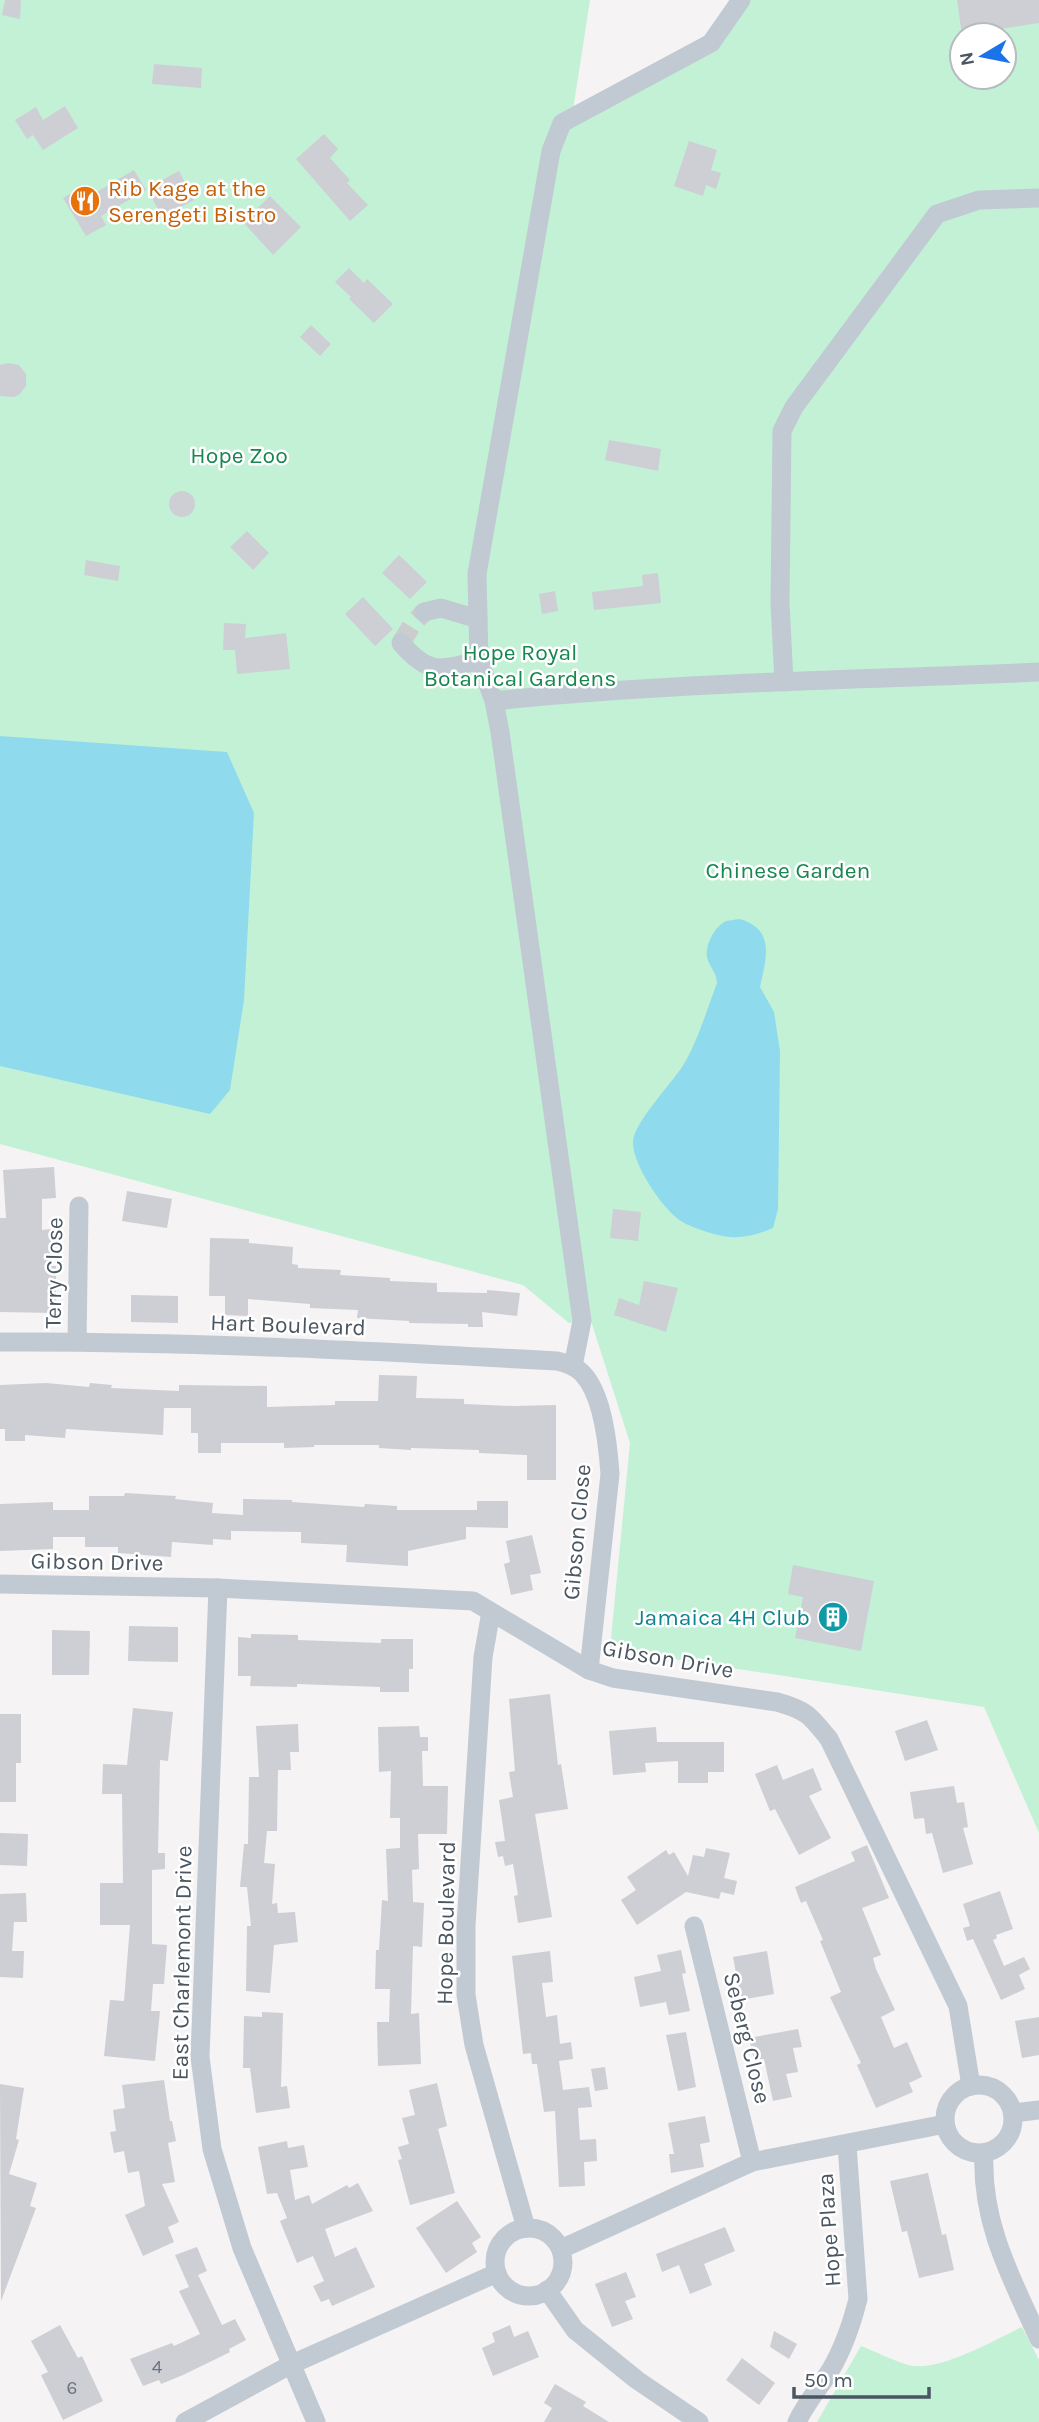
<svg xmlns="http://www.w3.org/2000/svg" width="1039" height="2422" font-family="Karla,sans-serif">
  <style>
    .green { fill: #c3f1d5; fill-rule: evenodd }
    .water { fill: #90daee }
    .building { fill: #cdcfd5 }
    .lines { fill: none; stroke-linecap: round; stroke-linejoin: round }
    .minor-tunnel { stroke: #caccce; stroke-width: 19; stroke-dasharray: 19 10; stroke-linecap: butt }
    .minor { stroke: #c1cad2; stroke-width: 19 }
    .labels { text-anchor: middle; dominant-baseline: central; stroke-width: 5; stroke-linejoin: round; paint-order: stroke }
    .number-label { font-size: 19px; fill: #6b747e }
    .food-label { font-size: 23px; fill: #c56008; stroke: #fff; text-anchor: start }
    .park-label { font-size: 23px; fill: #17864f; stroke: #fff }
    .street-label { font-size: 23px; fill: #4a5661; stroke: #fff }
    .culture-label { font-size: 23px; fill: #0d838f; stroke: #fff; text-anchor: end }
  </style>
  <rect width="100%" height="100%" fill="#f5f3f3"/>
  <g class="green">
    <path d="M0,0H590L571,123L716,42L740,0H1039V1833L984,1707L610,1649L630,1443L591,1321L569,1323L523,1285L0,1144ZM962,35H1004V77H962Z"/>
    <path d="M1022,2327L1039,2360V2422H817L861,2346C876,2352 892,2360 908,2365C938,2373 994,2340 1022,2327Z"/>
  </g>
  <g class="water">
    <path d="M0,736L227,752L254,813L244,1000L230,1090L210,1114L0,1066Z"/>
    <path d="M740,919C776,930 766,959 760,987L774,1012L780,1051L778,1209L773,1228C738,1243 720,1238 686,1224C666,1215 632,1165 633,1142C633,1124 671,1084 682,1067C697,1044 707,1009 717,983C716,970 709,967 707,957C705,946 714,928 724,922C728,920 735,920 740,919Z"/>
  </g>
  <g class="building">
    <path d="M5,0H21L20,19L2,15Z"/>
    <path d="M957,0H1039V23L962,35Z"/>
    <path d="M154,64L202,68L201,88L152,84Z"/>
    <path d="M65,106L78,128L43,150L33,135L27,139L15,120L36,107L43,120Z"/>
    <path d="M324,134L338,149L330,158L350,180L347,183L368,205L350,221L296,159Z"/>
    <path d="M689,141L717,150L711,170L721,173L716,189L706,185L703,196L674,186Z"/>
    <path d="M134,170L146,190L101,216L106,225L86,236L63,198L82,187L88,197Z"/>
    <path d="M179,171L194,200L162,217L147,188Z"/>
    <path d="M270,196L301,227L273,255L243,222Z"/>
    <path d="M349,268L364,283L367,279L393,304L374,323L349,299L351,297L335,282Z"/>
    <path d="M311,325L331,344L320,356L300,337Z"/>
    <path d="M8,363L19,365L26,374V386L19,395L14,397L0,396V365Z"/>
    <path d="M609,440L661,449L658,471L605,460Z"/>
    <circle cx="182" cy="504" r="13"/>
    <path d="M247,531L269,553L253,570L230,547Z"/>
    <path d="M399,555L427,582L410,599L382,573Z"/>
    <path d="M86,560L120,566L118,581L84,575Z"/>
    <path d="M658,573L661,603L594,610L592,592L643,586L642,575Z"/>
    <path d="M555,591L558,611L542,614L539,594Z"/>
    <path d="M363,597L393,629L375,646L345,614Z"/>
    <path d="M224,623L246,624L245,638L286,633L290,669L237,674L235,650H223Z"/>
    <path d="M54,1167L56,1198L42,1199V1230L51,1229L52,1266H56V1313L0,1312V1218H6L3,1170Z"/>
    <path d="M127,1191L172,1199L167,1228L122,1221Z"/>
    <path d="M613,1209L641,1212L638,1241L610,1238Z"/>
    <path d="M210,1238L249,1239V1243L293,1247L292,1264L298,1265V1268L341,1270L340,1275L390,1278V1281L437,1283V1292L487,1293V1290L520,1293L517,1316L482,1312L483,1327H468V1324L409,1323V1321L357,1318L358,1310L310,1308V1304L248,1299V1316L225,1315V1296H209Z"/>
    <path d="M644,1281L678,1288L666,1332L614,1315L619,1298L639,1305Z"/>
    <path d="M131,1295L178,1296V1323L131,1322Z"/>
    <path d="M379,1375L417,1376L416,1398L464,1399V1404L513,1406L556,1405V1480H527V1455L479,1453V1450L411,1448V1450L379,1448V1445H314V1447L284,1448V1443H221V1453H198V1433H191V1408H164L163,1435L66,1429L65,1438L25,1435V1441H5V1429H0V1385L46,1383L89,1387L90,1383L112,1385L111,1388L179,1391V1385L267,1386V1407L335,1405V1401H378Z"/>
    <path d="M125,1493L176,1496L175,1499L213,1503L212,1513L243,1515V1499L292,1500V1502L364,1507L365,1504L397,1506V1510H477V1501H508V1528L466,1527V1539L408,1551V1566L346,1562L347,1545L301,1543V1532L231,1531V1540L213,1539V1545L172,1542L171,1557L118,1553V1547H85V1537H53V1549L0,1551V1504L53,1502V1510H89V1496H124Z"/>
    <path d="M532,1535L541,1573L530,1575L533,1590L511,1595L504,1564L510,1562L506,1541Z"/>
    <path d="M793,1565L874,1581L861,1651L795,1638L803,1597L788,1594Z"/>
    <path d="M129,1626L178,1627V1662L128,1661Z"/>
    <path d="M52,1630L90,1631L89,1675H52Z"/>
    <path d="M251,1634L298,1635V1640L381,1643V1639H413V1669H409V1692H380V1687L297,1684V1687L250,1686L251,1676H238V1637L251,1638Z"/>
    <path d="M550,1694L558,1765L561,1764L568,1809L535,1814L552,1917L518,1923L514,1896L518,1895L513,1864L505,1866L503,1856L498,1857L495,1842L505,1841L499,1800L513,1797L509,1772L515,1771L509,1699Z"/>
    <path d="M133,1708L173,1712L168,1761L160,1760L158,1853H165V1869L152,1870V1944L167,1945L164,1984H153L151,2011H160L155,2061L104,2056L110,2000L124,2001L130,1925H100V1883H123L122,1794H102L103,1764L127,1765Z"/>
    <path d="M0,1714H21V1763H16V1802H0Z"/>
    <path d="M927,1720L938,1750L905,1761L895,1731Z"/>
    <path d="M298,1724L299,1752H290L291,1770H278L277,1831H267L264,1863L275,1864L272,1904L277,1903L278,1913L295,1912L298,1942L274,1945L270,1993L246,1991L247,1926H251L247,1887H240L244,1844H248L249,1777H259L256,1726Z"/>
    <path d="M419,1726L420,1737H428V1751H422L423,1786H448L447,1834H418L419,1869L412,1870L413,1902L424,1903L422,1947L413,1946L411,2014L419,2013L421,2064L378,2066L377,2022H389L390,1989H375L376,1950H379L382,1900L388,1901L386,1849L400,1848V1818H390L391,1771L379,1772L378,1727Z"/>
    <path d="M656,1727L657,1742H724V1772H708V1783H678V1761L645,1763L646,1772L613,1775L609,1731Z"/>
    <path d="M777,1765L783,1780L813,1768L822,1790L809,1796L831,1838L799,1855L775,1809L770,1811L755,1774Z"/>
    <path d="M954,1786L957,1803L964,1802L968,1827L963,1828L973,1864L943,1873L932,1833L926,1834L924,1818L914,1819L910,1792Z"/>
    <path d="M0,1833L28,1834L27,1866L0,1865Z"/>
    <path d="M867,1845L889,1898L862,1908L881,1955L873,1958L876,1969L895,2010L881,2017L894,2048L907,2042L922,2077L909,2083L913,2092L876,2108L857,2065L861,2063L830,1997L841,1992L820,1941L823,1940L806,1901L801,1903L795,1887L855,1861L851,1852Z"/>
    <path d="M706,1848L730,1853L724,1878L737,1881L734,1895L721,1892L719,1899L686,1892L637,1925L621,1900L636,1890L627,1877L666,1850L669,1855L674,1852L688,1876L693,1855L704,1857Z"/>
    <path d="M1000,1891L1013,1929L996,1935L997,1938L993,1940L1004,1966L1024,1957L1030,1969L1019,1975L1025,1989L1001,2000L973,1939L967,1941L963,1928L970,1926L963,1904Z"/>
    <path d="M26,1893L27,1922H14L12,1951H24L23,1978L0,1977V1894Z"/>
    <path d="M681,1950L686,1973L682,1974L690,2011L669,2015L666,2002L640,2007L634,1977L661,1971L657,1955Z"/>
    <path d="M550,1951L553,1982L542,1983L546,2017L557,2015L560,2044L571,2042L573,2059L559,2061L563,2090L589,2087L592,2107L578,2108L580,2140L596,2139L597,2161L584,2162L585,2186L559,2187L555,2111L544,2112L537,2064H532L531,2053L523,2054L512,1956Z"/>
    <path d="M767,1951L774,1994L741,2000L733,1957Z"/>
    <path d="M262,2012L283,2013L281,2087L287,2086L290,2108L256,2113L250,2068H243L244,2016L262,2017Z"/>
    <path d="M1039,2017V2055L1022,2058L1015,2021Z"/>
    <path d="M798,2029L802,2047L793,2048L798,2072L786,2074L792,2097L773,2101L764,2059L754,2060L749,2038Z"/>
    <path d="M686,2032L696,2087L678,2091L666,2035Z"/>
    <path d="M605,2067L608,2089L595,2091L591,2069Z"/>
    <path d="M164,2080L170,2121H172L176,2141L168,2143L175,2182L162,2184L179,2222L168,2227L174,2242L143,2256L125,2215L145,2206L139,2171L128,2173L124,2151L114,2153L110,2132L116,2131L113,2110L125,2108L122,2085Z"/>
    <path d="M437,2083L447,2126L438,2129L455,2193L410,2205L398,2160L402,2159L398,2147L409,2144L402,2118L415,2115L409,2090Z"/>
    <path d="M0,2084L24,2088L16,2139L19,2140L9,2174L37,2183L30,2206L36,2208L1,2301Z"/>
    <path d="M705,2116L710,2142L700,2144L704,2167L671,2173L669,2154H674L668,2123Z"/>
    <path d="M287,2141L288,2148L304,2145L308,2167L290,2170L295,2200L309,2195L312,2204L347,2185L349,2188L358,2183L373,2211L325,2229L335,2257L356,2247L375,2287L332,2306L329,2299L321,2302L313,2286L324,2281L313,2256L297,2263L280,2221L287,2218L277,2193L267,2194L258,2147Z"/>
    <path d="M928,2173L942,2235L946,2234L954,2270L919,2278L907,2231L902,2232L890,2181Z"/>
    <path d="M457,2201L481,2237L472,2243L477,2252L446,2273L416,2228Z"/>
    <path d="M725,2227L735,2251L704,2264L712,2285L690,2294L679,2265L662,2272L656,2254Z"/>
    <path d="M197,2247L207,2271L198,2275L222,2325L235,2319L246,2340L229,2349L230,2352L218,2358L183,2375L161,2384L159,2380L143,2386L130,2359L172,2343L174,2346L200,2334L179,2291L189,2287L175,2255Z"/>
    <path d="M626,2272L636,2297L625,2301L633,2319L612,2327L595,2284Z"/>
    <path d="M60,2325L78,2358L82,2356L103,2401L63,2420L41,2375L48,2372L31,2341Z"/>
    <path d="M510,2325L514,2337L528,2331L539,2357L493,2376L482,2348L495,2342L492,2333Z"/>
    <path d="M774,2331L797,2344L789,2359L770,2347Z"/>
    <path d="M742,2358L775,2383L759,2405L726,2380Z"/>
    <path d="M555,2384L586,2402L583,2406L609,2422H544L552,2408L544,2403Z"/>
  </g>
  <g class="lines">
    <path class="minor-tunnel" d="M401,643L412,625L424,612"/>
    <g class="minor">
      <path d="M424,612L441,608L478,619"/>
      <path d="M401,643C429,676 441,670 479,660"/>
      <path d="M784,682L780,603L782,431L794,407L937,214L979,200L1039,198"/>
      <path d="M494,701C675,682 858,680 1039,672"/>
      <path d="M0,1342C186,1341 372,1351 557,1361C566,1363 575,1366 582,1373C603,1394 608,1445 610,1474L589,1670"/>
      <path d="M77,1342L79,1206"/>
      <path d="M573,1366L582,1321L500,732L494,701L479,660L477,574L551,151L562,123L711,43L741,0"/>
      <path d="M0,1584L218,1588L473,1601L589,1670L613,1678L777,1702C806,1710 810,1715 829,1739L958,2006L971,2086"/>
      <path d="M218,1588L200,2057L212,2149L242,2248L316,2422"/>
      <path d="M491,1612L483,1657L466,1926V1995L474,2045L526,2228"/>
      <path d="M694,1926L752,2162"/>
      <circle cx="979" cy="2119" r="34"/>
      <path d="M1013,2113L1039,2110"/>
      <path d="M984,2154C981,2223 1011,2277 1039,2339"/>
      <circle cx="529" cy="2262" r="34"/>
      <path d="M561,2249L752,2162L945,2124"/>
      <path d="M547,2290L575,2330L637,2380L699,2422"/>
      <path d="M185,2422L290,2365L497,2273"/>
      <path d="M797,2422C806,2403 819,2388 830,2371C843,2349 852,2323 858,2299L847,2145"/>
    </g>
  </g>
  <defs>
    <g id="restaurant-disc" transform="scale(1.575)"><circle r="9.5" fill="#e8710a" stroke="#fff"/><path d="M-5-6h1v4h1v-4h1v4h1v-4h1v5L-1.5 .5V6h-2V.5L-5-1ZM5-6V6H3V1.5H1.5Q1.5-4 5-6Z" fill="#fff"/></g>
    <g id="building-disc" transform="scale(1.575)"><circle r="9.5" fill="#0f9aa8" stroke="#fff"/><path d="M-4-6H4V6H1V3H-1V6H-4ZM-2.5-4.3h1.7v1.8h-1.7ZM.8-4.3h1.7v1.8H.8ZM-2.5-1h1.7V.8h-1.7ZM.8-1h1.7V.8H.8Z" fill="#fff"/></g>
  </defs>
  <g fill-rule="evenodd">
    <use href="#restaurant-disc" x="85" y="201"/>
    <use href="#building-disc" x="833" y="1617"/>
  </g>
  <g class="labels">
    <g class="number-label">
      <text x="157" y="2367">4</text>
      <text x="72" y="2388">6</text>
    </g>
    <g class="food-label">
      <text x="108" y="188">Rib Kage at the<tspan x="108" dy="26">Serengeti Bistro</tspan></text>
    </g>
    <g class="park-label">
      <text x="239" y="455">Hope Zoo</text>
      <text x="520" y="652">Hope Royal<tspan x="520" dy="26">Botanical Gardens</tspan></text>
      <text x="788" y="870">Chinese Garden</text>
    </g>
    <g class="street-label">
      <text transform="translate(54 1273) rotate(-89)">Terry Close</text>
      <text transform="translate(288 1325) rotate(2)">Hart Boulevard</text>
      <text transform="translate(577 1532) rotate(-85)">Gibson Close</text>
      <text transform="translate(97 1562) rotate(1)">Gibson Drive</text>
      <text transform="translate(668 1659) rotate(10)">Gibson Drive</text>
      <text transform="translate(446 1923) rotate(-89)">Hope Boulevard</text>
      <text transform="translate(182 1963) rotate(-89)">East Charlemont Drive</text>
      <text transform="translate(747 2038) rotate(76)">Seberg Close</text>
      <text transform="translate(829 2230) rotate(-94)">Hope Plaza</text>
    </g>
    <g class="culture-label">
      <text x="810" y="1617">Jamaica 4H Club</text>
    </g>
  </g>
  <g transform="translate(983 56) rotate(260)"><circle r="33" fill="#ffffff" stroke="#b7bbc0" stroke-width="2"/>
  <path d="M0-5L12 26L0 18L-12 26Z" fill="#1a73e8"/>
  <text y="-10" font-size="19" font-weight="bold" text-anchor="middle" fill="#4a5661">N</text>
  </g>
  <path d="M794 2387v10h135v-10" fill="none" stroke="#4a5661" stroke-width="3.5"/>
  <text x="804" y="2387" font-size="21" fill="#4a5661" stroke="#ffffff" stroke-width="5" paint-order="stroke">50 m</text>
</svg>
